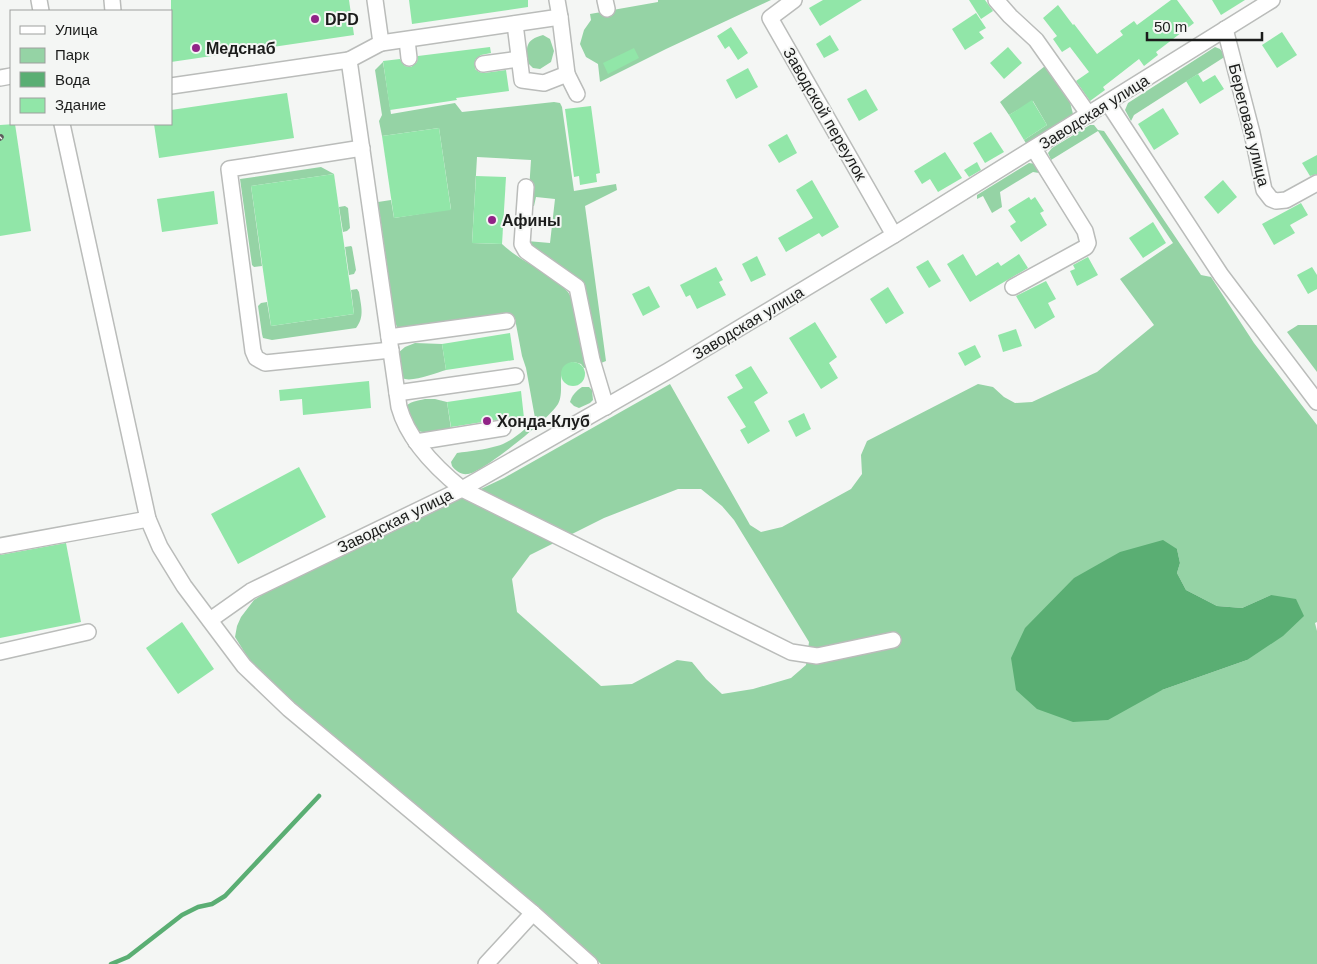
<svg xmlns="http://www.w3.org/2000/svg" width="1317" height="964" font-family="Arial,sans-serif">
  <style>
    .green { fill: #95d3a5; fill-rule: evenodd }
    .water { fill: #5aae73 }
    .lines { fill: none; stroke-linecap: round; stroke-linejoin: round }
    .stream { stroke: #5aae73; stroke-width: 4.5 }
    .building { fill: #91e6a8 }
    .minor-casing { stroke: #babcba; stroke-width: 18 }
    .minor { stroke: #fff; stroke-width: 15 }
    .rail-casing { stroke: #5d5e5d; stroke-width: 5.5 }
    .rail { stroke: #f4f6f4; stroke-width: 4; stroke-dasharray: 11; stroke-linecap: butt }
    .poi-dot { fill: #912487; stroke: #f4f6f4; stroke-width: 2 }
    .labels { text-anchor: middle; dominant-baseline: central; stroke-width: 4; stroke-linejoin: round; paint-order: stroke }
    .poi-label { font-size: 16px; font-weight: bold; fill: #1b1c1b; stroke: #f4f6f4; text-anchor: start }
    .street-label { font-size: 16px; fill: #1b1c1b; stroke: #f4f6f4 }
  </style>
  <rect width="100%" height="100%" fill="#f4f6f4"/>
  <g class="green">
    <path d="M658,0H771L666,49L600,82L598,64L586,57L580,44L584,30L591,20L590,14L658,2Z"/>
    <path d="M543,35L550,39L554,51L551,62L540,69L533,68L528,63C526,47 525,40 543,35Z"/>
    <path d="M1215,47L1220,49L1226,56L1134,115L1131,121L1125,110L1128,103Z"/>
    <path d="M383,62L391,114L455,103L462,112L554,102L560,103L562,107L574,191L616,184L617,190L585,206L606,361L601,363L597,359L582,284L530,249L527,241L550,243L555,199L536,197L534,206H528L531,160L477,157L472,243L502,244C522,263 550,272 568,292C575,301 586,353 588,367L584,368L581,364L574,362C553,366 566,390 558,404C550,418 482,473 468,474C461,475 456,471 452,466L451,462L457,453C470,451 484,450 497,446C508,444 530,427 535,418L526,368L522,356L515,319L510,314L403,328L397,327L395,322L378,202L391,200L394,218L451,209L439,128L382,136L379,121L382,115L375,70Z"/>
    <path d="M1045,66L1070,102L1073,114L1071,118L1027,145L1024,140L1047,125L1033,101L1009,115L1000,102Z"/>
    <path d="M1090,125H1094L1098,130L1104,131L1201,275L1211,277L1254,343L1317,425V622L1315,623L1317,631V964H601L538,908L294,704L250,661L235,637L237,626L241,617L254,600L276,586L504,478L670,384L750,525L761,532L782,527L851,489L862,474L861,455L867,441L978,384L993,387L1004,397L1015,403L1032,402L1097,372L1154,325L1120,279L1173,243L1098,131L1051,160L1048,153L1052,148ZM678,489H701L722,506L734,520L809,642L806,665L791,678L753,689L722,694L706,679L692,662L677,660L632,684L601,686L517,612L512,579L530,555L604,518ZM1177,549L1180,563L1177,573L1186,590L1217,606L1242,608L1271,595L1247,660L1162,690Z"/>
    <path d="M1029,163L1036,164L1082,234L1081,240L1039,173L1033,172L1000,192L1002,207L992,213L983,196L977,199V195Z"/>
    <path d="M321,167L334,174L251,186L262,266L254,267L252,265L240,179Z"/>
    <path d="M345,206L348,208L350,228L347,231L343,232L339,207Z"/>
    <path d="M351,246L352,247L356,270L354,274L349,275L345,247Z"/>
    <path d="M357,289L359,292C361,306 365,317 356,328L272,340L263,338L262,334L258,306L261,303L267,302L271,326L354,314L351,290Z"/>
    <path d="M1298,325H1317V372L1287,332Z"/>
    <path d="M415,343L442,344L446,370C436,373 411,383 402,378L398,353L405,347Z"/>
    <path d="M582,387H589L592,390L593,400L590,403L579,408L574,406L570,402C572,395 576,391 582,387Z"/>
    <path d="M425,399H435L447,402L451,429C441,430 421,437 413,427C409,422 407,415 404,409C409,401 417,401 425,399Z"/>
  </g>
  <path class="water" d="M1163,540L1177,549L1180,563L1177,573L1186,590L1217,606L1242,608L1271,595L1296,599L1304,616L1283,636L1247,660L1162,690L1108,720L1073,722L1037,709L1016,690L1011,658L1025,628L1074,578L1120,552Z"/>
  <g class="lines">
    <path class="stream" d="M111,964L128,957L182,915L198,907L212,904L225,896L319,796"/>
  </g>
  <g class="building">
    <path d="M171,0H349L354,35L171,62Z"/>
    <path d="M409,0H528V7L412,24Z"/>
    <path d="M823,0H862L820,26L809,8Z"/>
    <path d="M969,0H985L993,11L981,19Z"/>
    <path d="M1171,0H1177L1194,23L1156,52L1158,55L1144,66L1139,59L1103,87L1105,90L1090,101L1076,81L1089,72L1070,47L1062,52L1053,39L1057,36L1043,18L1058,5L1073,25L1074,24L1097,54L1123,35L1120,31L1134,21L1137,25Z"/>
    <path d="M1212,0H1245L1221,15Z"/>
    <path d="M976,13L986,28L979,32L984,38L965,50L952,29Z"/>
    <path d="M731,27L748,53L738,60L729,46L725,49L717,36Z"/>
    <path d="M1282,32L1297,55L1277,68L1262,45Z"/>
    <path d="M830,35L839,50L824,58L816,44Z"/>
    <path d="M490,47L491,53L481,55L475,60V69L479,72L484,73L506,70L509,91L456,98L457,100L390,110L383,61L400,59L405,66L411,67L417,62L418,56Z"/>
    <path d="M1008,47L1022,63L1004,79L990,63Z"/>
    <path d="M634,48L639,58L608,74L603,63Z"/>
    <path d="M748,68L758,87L736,99L726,80Z"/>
    <path d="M1198,74L1203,82L1215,75L1224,89L1200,104L1186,81Z"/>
    <path d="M866,89L878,110L859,121L847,99Z"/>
    <path d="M287,93L294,138L159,158L154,124H171V110Z"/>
    <path d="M1032,100L1047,125L1024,140L1009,115Z"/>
    <path d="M591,106L600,173L596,174L597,182L580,185L579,176L574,177L565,109Z"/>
    <path d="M1163,108L1179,134L1154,150L1138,124Z"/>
    <path d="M15,124L31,231L0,236V125Z"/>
    <path d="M439,128L451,210L394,218L382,136Z"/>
    <path d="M991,132L1004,152L985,163L973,143Z"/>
    <path d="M787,134L797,153L779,163L768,145Z"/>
    <path d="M945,152L962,178L938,192L930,179L922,184L914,171Z"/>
    <path d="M1317,155V174L1310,176L1302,163Z"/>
    <path d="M977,162L981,170L969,177L964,170Z"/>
    <path d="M334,174L354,314L271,326L251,186Z"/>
    <path d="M476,176L506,177L502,244L472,243Z"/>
    <path d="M812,180L839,227L822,237L819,233L786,252L778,238L813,218L796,190Z"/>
    <path d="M1223,180L1237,197L1218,214L1204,197Z"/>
    <path d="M214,191L218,224L162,232L157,199Z"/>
    <path d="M1029,197L1031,200L1035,197L1044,211L1040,213L1047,225L1021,242L1010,226L1016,222L1008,210Z"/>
    <path d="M1301,203L1308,215L1290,225L1295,233L1274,245L1262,224Z"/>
    <path d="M1153,222L1166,243L1143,258L1129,238Z"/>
    <path d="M963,254L976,276L998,262L1001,266L1019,254L1028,268L970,302L947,264Z"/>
    <path d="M757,256L766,275L751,282L742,264Z"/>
    <path d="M1088,257L1098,275L1077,286L1070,271L1075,269L1073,265Z"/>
    <path d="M928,260L941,281L929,288L916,267Z"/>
    <path d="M716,267L723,280L719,282L726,295L697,309L690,295L686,297L680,285Z"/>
    <path d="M1312,267L1317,275V289L1308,294L1297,275Z"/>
    <path d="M1046,281L1056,299L1048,303L1055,317L1035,329L1016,296Z"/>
    <path d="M649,286L660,307L643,316L632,294Z"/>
    <path d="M888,287L904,313L886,324L870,299Z"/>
    <path d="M815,322L837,357L829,363L838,378L821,389L789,338Z"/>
    <path d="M1016,329L1022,346L1003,352L998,335Z"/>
    <path d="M510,333L514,360L446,370L442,344Z"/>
    <path d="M975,345L981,357L965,366L958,353Z"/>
    <circle cx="573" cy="374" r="12"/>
    <path d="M751,366L768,393L754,402L770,431L748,444L740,430L746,427L727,397L743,388L735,375Z"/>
    <path d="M369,381L371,408L303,415L302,399L280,401L279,390Z"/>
    <path d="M521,391L524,418L507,420L502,419L451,427L447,402Z"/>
    <path d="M804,413L811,429L796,437L788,421Z"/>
    <path d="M299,467L326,517L238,564L211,514Z"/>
    <path d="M66,543L81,622L0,638V555Z"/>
    <path d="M182,622L214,669L178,694L146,648Z"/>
  </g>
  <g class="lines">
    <g class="minor-casing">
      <g id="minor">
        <path d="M39,0L41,11"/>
        <path d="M112,0L113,11"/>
        <path d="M375,0L381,43L349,60L399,407C408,440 436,468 462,489L791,652L817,656L893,640"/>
        <path d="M605,0L607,9"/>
        <path d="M794,0L770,18L894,235"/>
        <path d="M996,0L1010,16L1036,40L1089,115"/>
        <path d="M515,24L522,80L544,83L567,74L560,17"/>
        <path d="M1225,29L1252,133L1264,190L1271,199L1276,201L1286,200L1317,183"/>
        <path d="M407,40L409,58"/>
        <path d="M381,43L560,17L557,0"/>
        <path d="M483,64L519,59"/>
        <path d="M567,74L577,94"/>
        <path d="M0,78L11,76"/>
        <path d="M171,86L349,60"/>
        <path d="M1108,103L1221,275L1317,402"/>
        <path d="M62,124L148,519L160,547L184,586L244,666L289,709L533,913L590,964"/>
        <path d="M362,148L229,169L253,351L256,358L265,363L391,350"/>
        <path d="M526,187L522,244L526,251L577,287L592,360L606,407"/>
        <path d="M1013,287L1086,247L1088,243L1085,231L1034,149"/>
        <path d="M389,337L507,321"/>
        <path d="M397,393L516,376"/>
        <path d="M416,442L503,428"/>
        <path d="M0,546L148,519"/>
        <path d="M210,620L251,591L462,489L668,371L894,235L1272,0"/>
        <path d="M0,652L88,632"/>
        <path d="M486,964L533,913"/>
      </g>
    </g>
    <use href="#minor" class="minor"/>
    <g class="rail-casing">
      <path id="rail" d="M0,138L1,137"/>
    </g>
    <use href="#rail" class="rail"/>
  </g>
  <g class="poi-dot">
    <circle cx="315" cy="19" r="5"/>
    <circle cx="196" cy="48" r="5"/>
    <circle cx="492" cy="220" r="5"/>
    <circle cx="487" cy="421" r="5"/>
  </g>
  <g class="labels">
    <g class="poi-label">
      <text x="325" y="19">DPD</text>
      <text x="206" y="48">Медснаб</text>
      <text x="502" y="220">Афины</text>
      <text x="497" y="421">Хонда-Клуб</text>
    </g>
    <g class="street-label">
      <text transform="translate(1094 112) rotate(-32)">Заводская улица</text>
      <text transform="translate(825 114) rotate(60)">Заводской переулок</text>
      <text transform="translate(1249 125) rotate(76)">Береговая улица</text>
      <text transform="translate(748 323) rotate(-31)">Заводская улица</text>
      <text transform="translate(395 521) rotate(-26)">Заводская улица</text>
    </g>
  </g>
  <rect x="10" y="10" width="162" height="115" fill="#f4f6f4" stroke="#9d9f9d"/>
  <rect x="20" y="26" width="25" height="8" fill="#ffffff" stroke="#9d9f9d"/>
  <text x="55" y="35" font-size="15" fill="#1b1c1b">Улица</text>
  <rect x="20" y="48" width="25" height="15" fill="#95d3a5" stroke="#9d9f9d"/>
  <text x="55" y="60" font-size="15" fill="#1b1c1b">Парк</text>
  <rect x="20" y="72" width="25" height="15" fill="#5aae73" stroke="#9d9f9d"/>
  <text x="55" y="85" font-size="15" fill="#1b1c1b">Вода</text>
  <rect x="20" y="98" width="25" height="15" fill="#91e6a8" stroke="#9d9f9d"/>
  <text x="55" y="110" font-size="15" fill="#1b1c1b">Здание</text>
  <path d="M1147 32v8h115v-8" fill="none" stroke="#1b1c1b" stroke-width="2.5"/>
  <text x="1154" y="32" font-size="15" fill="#1b1c1b" stroke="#f4f6f4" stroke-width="4" paint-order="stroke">50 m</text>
</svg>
